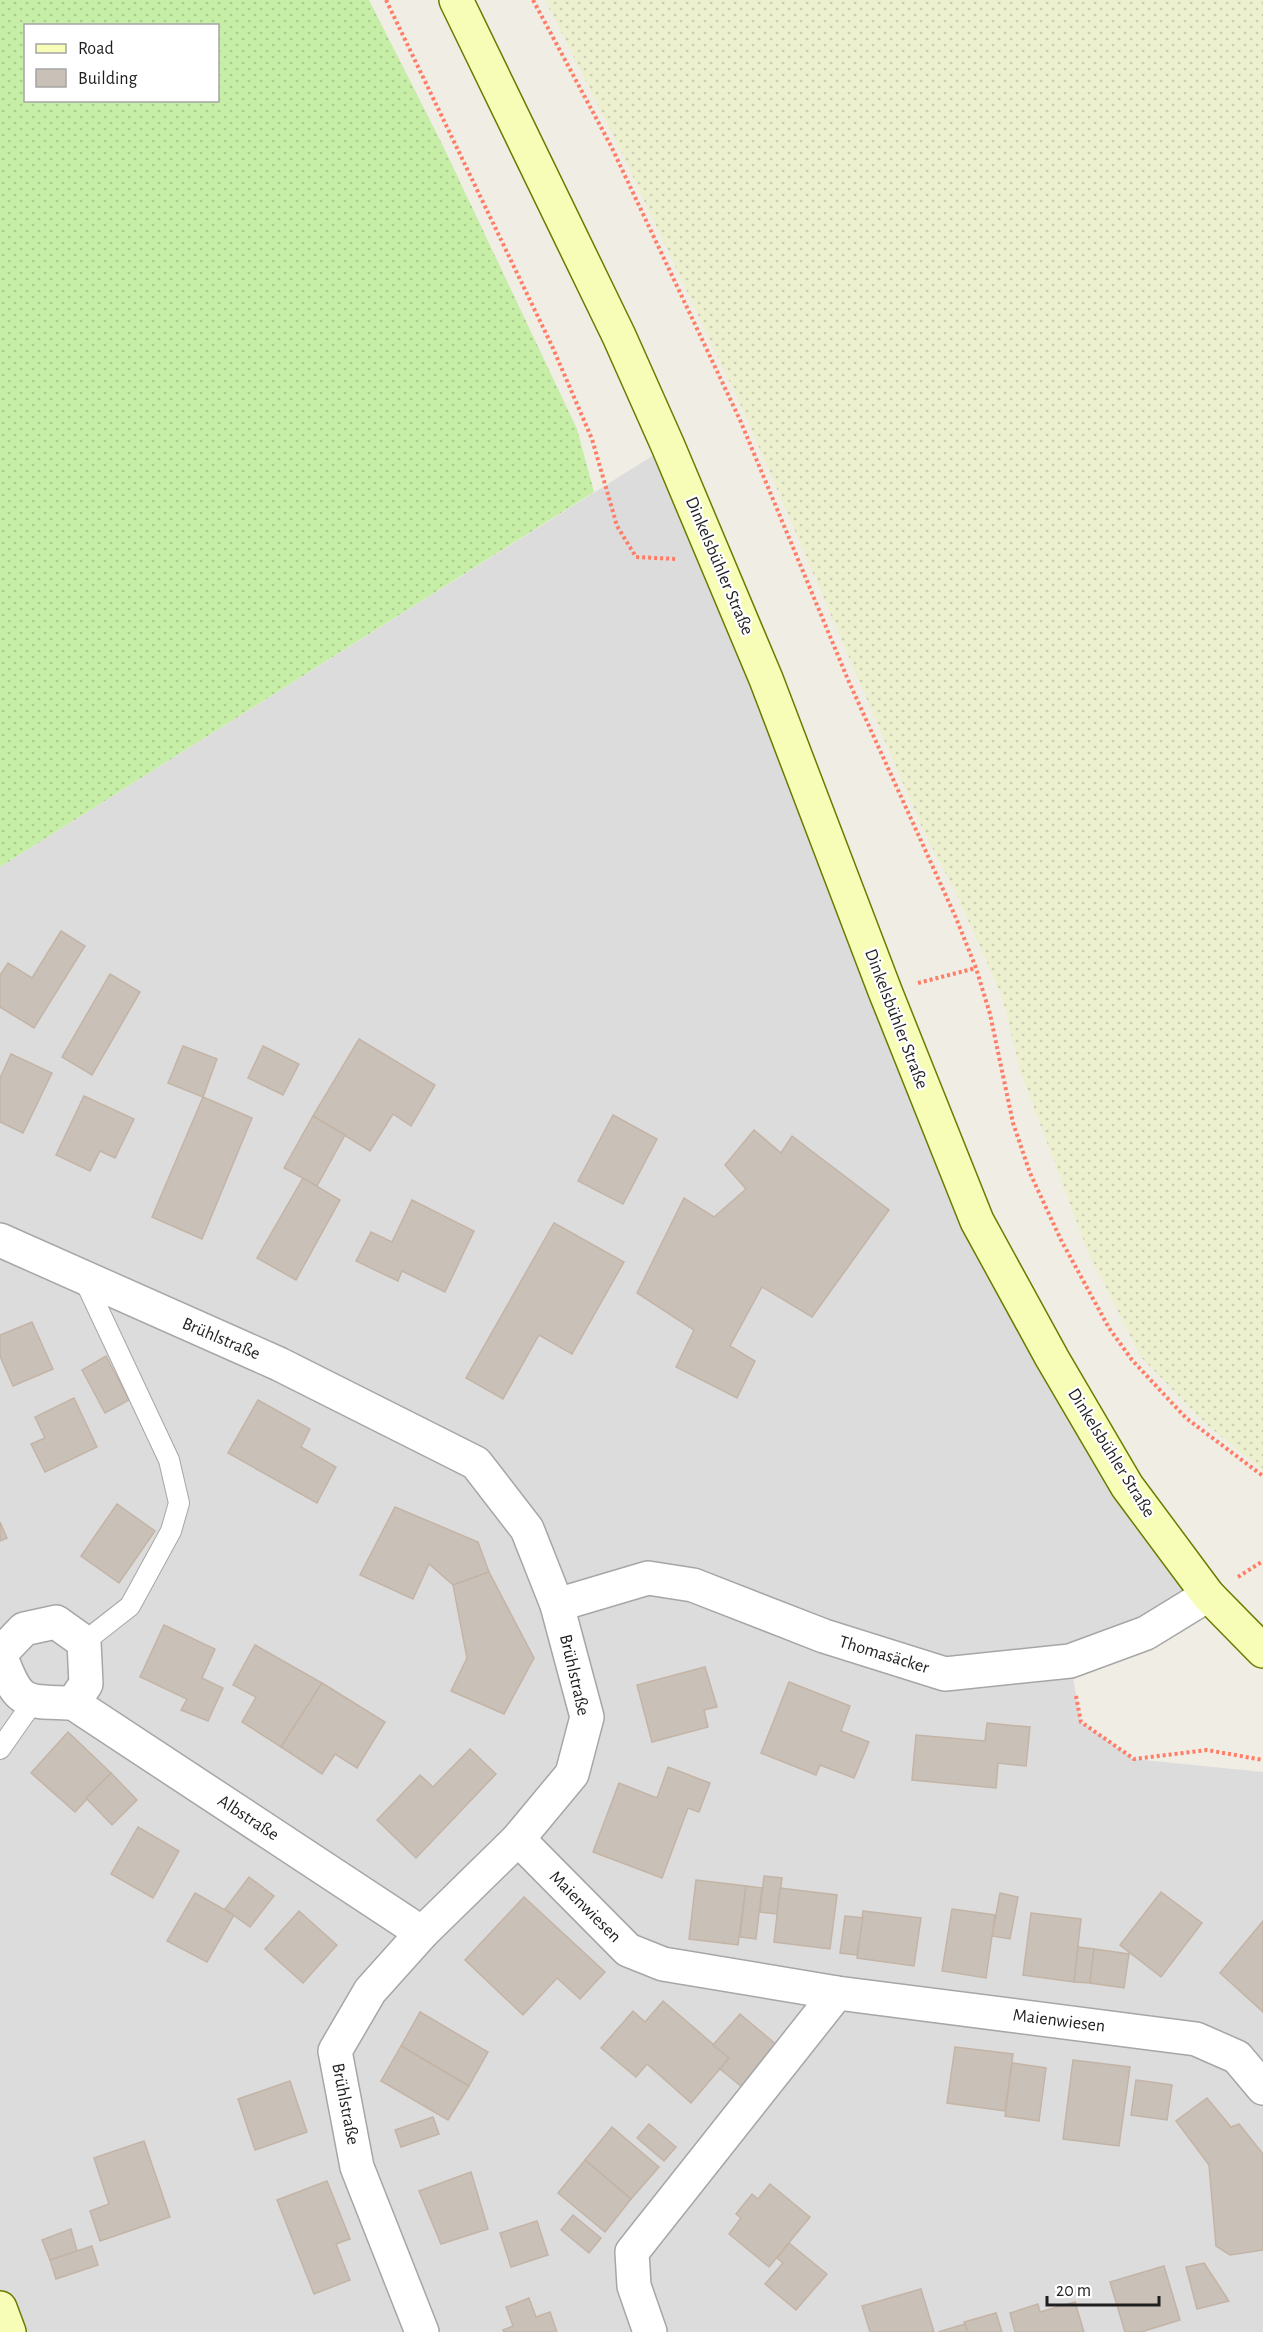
<svg xmlns="http://www.w3.org/2000/svg" width="1263" height="2332" font-family="'Alegreya Sans',sans-serif">
  <style>
    .residential { fill: #dddcdc }
    .farmland { fill: url(#farmland-dots) }
    .grass { fill: url(#grass-dots); fill-rule: evenodd }
    .building { fill: #c9c0b7; stroke: #c3b4a6; stroke-width: 1.5 }
    .lines { fill: none; stroke-linecap: round; stroke-linejoin: round }
    .lane-casing { stroke: #a6a6a6; stroke-width: 22 }
    .street-casing { stroke: #a6a6a6; stroke-width: 36 }
    .secondary-casing { stroke: #697c00; stroke-width: 36 }
    .path { stroke: #ff7d67; stroke-width: 4; stroke-dasharray: 3 3; stroke-linecap: butt }
    .lane { stroke: #fff; stroke-width: 20 }
    .street { stroke: #fff; stroke-width: 33 }
    .secondary { stroke: #f7fdb6; stroke-width: 33 }
    .labels { text-anchor: middle; dominant-baseline: central; stroke-width: 4.5; stroke-linejoin: round; paint-order: stroke }
    .street-label { font-size: 18px; fill: #1f1f1f; stroke: #fff }
  </style>
  <defs>
    <pattern id="farmland-dots" width="8" height="8" patternUnits="userSpaceOnUse" patternTransform="scale(1.5)"><rect width="8" height="8" fill="#ecf0cf"/><path d="M2 2h.1M6 6h.1" fill="none" stroke="#cacdb1" stroke-width="1.8" stroke-linecap="round"/></pattern>
    <pattern id="grass-dots" width="8" height="8" patternUnits="userSpaceOnUse" patternTransform="scale(1.5)"><rect width="8" height="8" fill="#c7eea7"/><path d="M2 2h.1M6 6h.1" fill="none" stroke="#aacc8f" stroke-width="1.8" stroke-linecap="round"/></pattern>
  </defs>
  <rect width="100%" height="100%" fill="#f0ede5"/>
  <path class="residential" d="M668,446L977,1221L1193,1604L1070,1661L1081,1722L1134,1759L1263,1772V2332H0V867Z"/>
  <path class="farmland" d="M545,0H1263V1471L1205,1423L1141,1357L1088,1252L1021,1073L1002,996L956,893L923,830L747,419L618,145Z"/>
  <path class="grass" d="M0,0H369L443,146L577,429L594,492L0,867ZM26,26H218V100H26Z"/>
  <g class="building">
    <path d="M61,931L85,946L34,1028L0,1007V975L8,963L32,978Z"/>
    <path d="M110,974L140,992L92,1075L62,1057Z"/>
    <path d="M359,1039L435,1085L411,1126L393,1114L370,1151L313,1116Z"/>
    <path d="M183,1046L217,1059L203,1097L168,1083Z"/>
    <path d="M263,1046L299,1064L283,1095L248,1078Z"/>
    <path d="M11,1054L52,1073L23,1133L0,1122V1078Z"/>
    <path d="M84,1096L134,1119L115,1158L100,1151L90,1171L56,1155Z"/>
    <path d="M203,1097L252,1118L202,1239L152,1217Z"/>
    <path d="M613,1115L657,1139L623,1204L578,1181Z"/>
    <path d="M313,1116L345,1135L317,1186L284,1168Z"/>
    <path d="M754,1130L781,1153L792,1136L889,1210L812,1317L762,1287L730,1346L755,1361L737,1398L676,1367L694,1330L637,1293L684,1198L714,1217L746,1189L725,1165Z"/>
    <path d="M303,1178L340,1200L296,1280L257,1258Z"/>
    <path d="M412,1200L474,1231L445,1292L402,1271L398,1281L356,1261L371,1232L392,1242Z"/>
    <path d="M554,1223L624,1262L572,1354L539,1335L503,1399L466,1378Z"/>
    <path d="M32,1322L53,1369L13,1386L0,1356V1335Z"/>
    <path d="M106,1356L129,1400L105,1413L82,1370Z"/>
    <path d="M74,1398L97,1447L45,1472L31,1444L45,1438L35,1417Z"/>
    <path d="M258,1400L310,1429L301,1447L336,1467L317,1503L228,1453Z"/>
    <path d="M117,1504L155,1531L119,1583L81,1556Z"/>
    <path d="M395,1507L478,1542L489,1572L453,1585L429,1564L413,1599L360,1575Z"/>
    <path d="M0,1522L7,1538L0,1541Z"/>
    <path d="M489,1572L534,1658L504,1714L451,1691L467,1658L453,1585Z"/>
    <path d="M164,1625L215,1649L202,1678L223,1688L208,1721L181,1710L187,1699L140,1677Z"/>
    <path d="M255,1645L322,1683L281,1747L242,1722L256,1697L233,1685Z"/>
    <path d="M705,1667L717,1707L704,1710L708,1727L652,1742L637,1685Z"/>
    <path d="M789,1682L850,1706L841,1731L869,1742L854,1778L820,1765L816,1775L761,1753Z"/>
    <path d="M322,1683L385,1722L357,1768L335,1754L322,1774L281,1747Z"/>
    <path d="M987,1723L1030,1727L1026,1766L998,1763L996,1788L912,1780L916,1735L985,1741Z"/>
    <path d="M68,1732L111,1773L75,1812L31,1773Z"/>
    <path d="M470,1749L496,1774L416,1858L377,1820L420,1775L433,1787Z"/>
    <path d="M668,1767L710,1783L699,1812L688,1808L662,1878L593,1852L619,1783L657,1798Z"/>
    <path d="M111,1773L137,1800L112,1825L86,1798Z"/>
    <path d="M138,1827L179,1851L153,1898L111,1874Z"/>
    <path d="M764,1876L782,1878L777,1914L760,1912Z"/>
    <path d="M249,1877L274,1896L250,1927L225,1909Z"/>
    <path d="M696,1880L746,1886L738,1945L689,1939Z"/>
    <path d="M746,1886L762,1888L756,1939L740,1937Z"/>
    <path d="M780,1888L837,1895L830,1949L774,1942Z"/>
    <path d="M1161,1892L1202,1923L1161,1977L1120,1945Z"/>
    <path d="M195,1893L234,1915L207,1962L167,1941Z"/>
    <path d="M1000,1893L1018,1897L1010,1939L992,1936Z"/>
    <path d="M524,1897L605,1972L580,1999L557,1978L523,2015L465,1960Z"/>
    <path d="M952,1909L995,1915L986,1978L942,1971Z"/>
    <path d="M299,1911L337,1945L303,1983L265,1949Z"/>
    <path d="M863,1911L921,1918L914,1966L857,1958Z"/>
    <path d="M1031,1913L1081,1919L1074,1982L1023,1975Z"/>
    <path d="M845,1916L863,1918L857,1955L840,1953Z"/>
    <path d="M1263,1921V2012L1220,1973Z"/>
    <path d="M1078,1947L1094,1949L1090,1983L1074,1982Z"/>
    <path d="M1094,1949L1129,1954L1124,1988L1090,1983Z"/>
    <path d="M663,2001L729,2058L691,2103L647,2064L636,2077L601,2048L633,2011L645,2022Z"/>
    <path d="M420,2012L488,2052L469,2086L401,2046Z"/>
    <path d="M740,2014L778,2046L743,2088L720,2069L729,2058L713,2045Z"/>
    <path d="M401,2046L469,2086L448,2120L381,2081Z"/>
    <path d="M955,2047L1013,2054L1005,2111L947,2103Z"/>
    <path d="M1073,2060L1130,2067L1119,2146L1063,2139Z"/>
    <path d="M1012,2063L1046,2068L1039,2121L1005,2116Z"/>
    <path d="M1136,2080L1172,2085L1167,2120L1131,2115Z"/>
    <path d="M290,2081L307,2132L255,2150L238,2099Z"/>
    <path d="M1207,2098L1231,2127L1239,2124L1263,2154V2250L1230,2255L1216,2246L1209,2165L1176,2121Z"/>
    <path d="M433,2117L439,2134L401,2147L395,2130Z"/>
    <path d="M649,2124L676,2147L664,2161L637,2138Z"/>
    <path d="M612,2127L659,2167L631,2199L585,2160Z"/>
    <path d="M144,2141L170,2217L100,2241L90,2211L109,2204L94,2158Z"/>
    <path d="M585,2160L631,2199L605,2232L558,2193Z"/>
    <path d="M471,2172L488,2229L441,2244L419,2191Z"/>
    <path d="M327,2181L350,2239L336,2244L350,2280L314,2294L277,2200Z"/>
    <path d="M770,2184L810,2217L769,2267L729,2234L741,2218L736,2214L752,2194L758,2199Z"/>
    <path d="M573,2215L601,2238L589,2253L561,2230Z"/>
    <path d="M537,2221L548,2255L511,2267L500,2233Z"/>
    <path d="M71,2229L77,2251L50,2260L42,2240Z"/>
    <path d="M789,2243L827,2274L796,2310L765,2284L783,2263L777,2258Z"/>
    <path d="M92,2246L98,2265L56,2279L50,2260Z"/>
    <path d="M1204,2263L1229,2301L1197,2309L1186,2267Z"/>
    <path d="M1164,2266L1180,2320L1141,2332H1125L1110,2282Z"/>
    <path d="M921,2289L934,2332H870L862,2306Z"/>
    <path d="M529,2298L536,2317L550,2312L557,2332H504L503,2330L513,2326L506,2307Z"/>
    <path d="M1075,2302L1084,2332H1015L1010,2313L1038,2304L1040,2312Z"/>
    <path d="M996,2313L1002,2332H968L964,2322Z"/>
    <path d="M965,2324L968,2332H938Z"/>
  </g>
  <g class="lines">
    <g class="lane-casing">
      <g id="lane">
        <path d="M84,1279L169,1460L179,1503L171,1531L130,1606L84,1642"/>
        <path d="M0,1749L33,1702"/>
      </g>
    </g>
    <g class="street-casing">
      <g id="street">
        <path d="M0,1240L279,1364L476,1463L527,1529L557,1605L587,1717L572,1774L518,1839L422,1933L370,1991L335,2051L357,2167L422,2332"/>
        <path d="M557,1605L648,1578L693,1585L824,1636L945,1674L1070,1661L1146,1633L1208,1595"/>
        <path d="M0,1654L24,1629L56,1622L84,1642L86,1684L73,1703"/>
        <path d="M0,1655C19,1704 21,1702 73,1703L422,1933"/>
        <path d="M518,1839L628,1950L663,1964L837,1993L1196,2039L1237,2057L1263,2088"/>
        <path d="M650,2332L634,2286L632,2252L837,1993"/>
      </g>
    </g>
    <g class="secondary-casing">
      <g id="secondary">
        <path d="M456,0L619,336L668,446L766,679L885,991L977,1221L1052,1358L1127,1486L1208,1595L1263,1651"/>
        <path d="M0,2308L9,2332"/>
      </g>
    </g>
    <g class="path">
      <path d="M386,0L552,346L592,439L617,526L636,557L677,559"/>
      <path d="M533,0L611,146L740,420L849,682L956,918L976,968L990,1014L1013,1123L1030,1173L1061,1240L1109,1328L1132,1360L1186,1418L1263,1476"/>
      <path d="M918,983L976,968"/>
      <path d="M1238,1577L1263,1561"/>
      <path d="M1076,1696L1081,1722L1134,1759L1207,1750L1263,1760"/>
    </g>
    <use href="#lane" class="lane"/>
    <use href="#street" class="street"/>
    <use href="#secondary" class="secondary"/>
  </g>
  <g class="labels">
    <g class="street-label">
      <text transform="translate(719 566) rotate(67)">Dinkelsbühler Straße</text>
      <text transform="translate(896 1019) rotate(69)">Dinkelsbühler Straße</text>
      <text transform="translate(221 1339) rotate(23)">Brühlstraße</text>
      <text transform="translate(1111 1453) rotate(58)">Dinkelsbühler Straße</text>
      <text transform="translate(884 1655) rotate(17)">Thomasäcker</text>
      <text transform="translate(574 1675) rotate(77)">Brühlstraße</text>
      <text transform="translate(248 1818) rotate(33)">Albstraße</text>
      <text transform="translate(585 1907) rotate(45)">Maienwiesen</text>
      <text transform="translate(1059 2021) rotate(7)">Maienwiesen</text>
      <text transform="translate(345 2104) rotate(79)">Brühlstraße</text>
    </g>
  </g>
  <rect x="24" y="24" width="195" height="78" fill="#ffffff" stroke="#a5a5a5" stroke-width="1.5"/>
  <rect x="36" y="44" width="30" height="9" fill="#f7fdb6" stroke="#a5a5a5" stroke-width="1.5"/>
  <text x="78" y="54" font-size="18" fill="#1f1f1f">Road</text>
  <rect x="36" y="69" width="30" height="18" fill="#c9c0b7" stroke="#a5a5a5" stroke-width="1.5"/>
  <text x="78" y="84" font-size="18" fill="#1f1f1f">Building</text>
  <path d="M1047 2296v9h112v-9" fill="none" stroke="#1f1f1f" stroke-width="3"/>
  <text x="1056" y="2296" font-size="18" fill="#1f1f1f" stroke="#ffffff" stroke-width="4.5" paint-order="stroke">20 m</text>
</svg>
